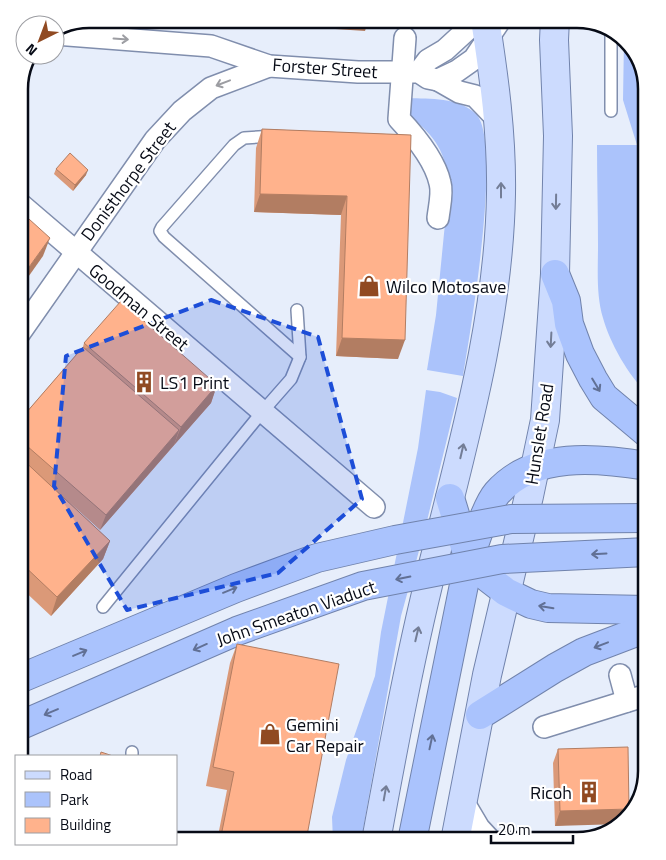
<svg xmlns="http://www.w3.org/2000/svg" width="666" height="860" font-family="'Titillium Web',sans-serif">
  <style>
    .green { fill: #abc3fb }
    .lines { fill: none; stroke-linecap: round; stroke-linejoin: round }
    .lane-casing { stroke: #808ead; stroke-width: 14 }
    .street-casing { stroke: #808ead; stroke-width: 24 }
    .primary-casing { stroke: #7183ac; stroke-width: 30 }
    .highway-casing { stroke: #7183ac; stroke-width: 30 }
    .lane { stroke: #fff; stroke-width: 11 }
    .street { stroke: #fff; stroke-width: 21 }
    .primary { stroke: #ccdbfe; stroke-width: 28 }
    .highway { stroke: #aac3fd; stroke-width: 28 }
    .highway-bridge-casing { stroke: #7183ac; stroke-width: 30; stroke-linecap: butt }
    .highway-bridge { stroke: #aac3fd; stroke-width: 28 }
    .wall { fill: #db9978 }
    .shaded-wall { fill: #b27d62 }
    .building { fill: #ffb28c; stroke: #b27d62 }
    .oneway { stroke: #9c9da2 }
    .oneway2 { stroke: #737d96 }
    .oneway3 { stroke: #617095 }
    .marked { fill: #1d4ed8; fill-opacity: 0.2; stroke: #1d4ed8; stroke-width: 4; stroke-dasharray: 10 6; stroke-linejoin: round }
    .labels { text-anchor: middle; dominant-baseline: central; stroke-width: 4.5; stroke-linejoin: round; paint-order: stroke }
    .street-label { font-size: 18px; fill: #070b16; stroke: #fff }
    .poi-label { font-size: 18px; fill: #070b16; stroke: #fff; text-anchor: start }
    .rim { fill: none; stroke: #070b16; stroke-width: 2.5 }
  </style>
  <rect width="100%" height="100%" fill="#e7eefb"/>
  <g class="green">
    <path d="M624,39L636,50L647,89V393C628,375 610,343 603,318C596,295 598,269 598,245C598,212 597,179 597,145H637L623,100Z"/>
    <path d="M408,98C430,99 458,97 476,114C503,141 470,334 463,376L427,370L436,315L449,183C444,146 433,135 405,112Z"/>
    <path d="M426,390L440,392L457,398L425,529L401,616L361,841H333L332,817L346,760L375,676L381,632L418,448Z"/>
  </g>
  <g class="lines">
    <g class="lane-casing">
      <g id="lane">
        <path d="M611,28V111"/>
        <path d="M275,136L244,138L234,145L162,227L160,231L164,237L300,357"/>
        <path d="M103,607L262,412L291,379L300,357L297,310"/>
        <path d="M132,752V756"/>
      </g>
    </g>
    <g class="street-casing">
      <g id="street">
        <path d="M55,34L211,46L269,66L358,72H419L428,78L438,80L457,71L474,59L501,19"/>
        <path d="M405,38L399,119C415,136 435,160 440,183C443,193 439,208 438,218"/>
        <path d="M419,72L428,60L445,50L469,28L476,19"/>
        <path d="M438,80L459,92L475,96L499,121"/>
        <path d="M19,203L374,507"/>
        <path d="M19,334L155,140L182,111L211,88L269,66"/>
        <path d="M620,675L627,701"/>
        <path d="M544,727L647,695"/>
        <path d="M463,801L479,828L491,841"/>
      </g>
    </g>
    <g class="primary-casing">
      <g id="primary">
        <path d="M376,841C394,743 412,646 437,549C466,433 499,315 501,194C502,135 494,77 485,19"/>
        <path d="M455,841L487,675L529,496L545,420L555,274L558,136L554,40L555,19"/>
      </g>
    </g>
    <g class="highway-casing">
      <g id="highway">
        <path d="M555,274L566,301L569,324L580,354L593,379L604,397L647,433"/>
        <path d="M450,498L469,560L484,575L506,592L531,604L548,608L647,610"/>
        <path d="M480,715L555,668L584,652L647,628"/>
        <path d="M412,841L469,560C475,542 486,506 497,493C534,451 598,458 647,466"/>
      </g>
    </g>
    <use href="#lane" class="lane"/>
    <use href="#street" class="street"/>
    <use href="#primary" class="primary"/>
    <use href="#highway" class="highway"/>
    <g class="highway-bridge-casing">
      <g id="highway-bridge">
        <path d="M19,679L236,588L317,558L395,540L511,519L647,518"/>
        <path d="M19,726L237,631L363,586L502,559L647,552"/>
      </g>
    </g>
    <use href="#highway-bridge" class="highway-bridge"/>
  </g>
  <g class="wall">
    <path d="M262,129L411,135L398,359L336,356L341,215L254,212L256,148Z"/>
    <path d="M56,169L86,175L73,191L54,174Z"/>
    <path d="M84,343L217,385L211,403L100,530L68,501L110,541L103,559L51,616L19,586V421L83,347Z"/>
    <path d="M237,644L306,841H217L227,790L206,786L230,663Z"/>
    <path d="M558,749L626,819L555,826L553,763Z"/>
  </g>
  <g class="shaded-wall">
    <path d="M186,19H369L365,31Z"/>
    <path d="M88,170L86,175L73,191L75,185Z"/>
    <path d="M260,194L347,196L341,215L254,212Z"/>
    <path d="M50,238L43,256L19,290V281Z"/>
    <path d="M342,338L405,340L398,359L336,356Z"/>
    <path d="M217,385L211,403L174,445L181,427Z"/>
    <path d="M179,430L174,445L100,530L106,515Z"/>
    <path d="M110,541L103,559L51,616L57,597Z"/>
    <path d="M629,809L626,819L621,824L555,826L560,811Z"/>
  </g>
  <g class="building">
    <path d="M262,129L411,135L405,340L342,338L347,196L260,194Z"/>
    <path d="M70,153L88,170L75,185L56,169Z"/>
    <path d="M19,210L50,238L19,281Z"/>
    <path d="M121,301L217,385L181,427L84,343Z"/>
    <path d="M83,347L179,430L106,515L19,439V421Z"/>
    <path d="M19,456L110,541L57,597L19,561Z"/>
    <path d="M237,644L339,664L306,841H220L234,772L213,767Z"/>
    <path d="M628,747L629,809L560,811L558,749Z"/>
    <path d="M101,752L113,756H100Z"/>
  </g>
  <defs><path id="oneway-shaft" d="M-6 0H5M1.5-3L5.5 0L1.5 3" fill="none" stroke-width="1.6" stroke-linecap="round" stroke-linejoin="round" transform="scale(1.25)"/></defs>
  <g class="oneway">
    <use href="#oneway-shaft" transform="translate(121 39) rotate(4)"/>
    <use href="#oneway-shaft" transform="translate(223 83) rotate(159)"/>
  </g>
  <g class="oneway2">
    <use href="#oneway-shaft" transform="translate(501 190) rotate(-90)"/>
    <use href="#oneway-shaft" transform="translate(556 202) rotate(91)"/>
    <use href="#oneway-shaft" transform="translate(551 340) rotate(93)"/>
    <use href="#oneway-shaft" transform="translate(462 451) rotate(-77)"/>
    <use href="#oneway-shaft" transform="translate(417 634) rotate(-77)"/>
    <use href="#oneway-shaft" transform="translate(385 793) rotate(-80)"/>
  </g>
  <g class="oneway3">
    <use href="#oneway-shaft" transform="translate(596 385) rotate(59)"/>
    <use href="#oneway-shaft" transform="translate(599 554) rotate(177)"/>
    <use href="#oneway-shaft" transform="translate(403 578) rotate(169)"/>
    <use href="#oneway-shaft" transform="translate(230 590) rotate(-22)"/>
    <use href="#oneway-shaft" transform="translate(546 607) rotate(-171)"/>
    <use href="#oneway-shaft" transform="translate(601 645) rotate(159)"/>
    <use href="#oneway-shaft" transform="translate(200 647) rotate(156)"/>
    <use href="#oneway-shaft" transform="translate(80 653) rotate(-23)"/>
    <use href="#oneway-shaft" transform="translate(51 712) rotate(157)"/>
    <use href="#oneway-shaft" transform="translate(431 742) rotate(-78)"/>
  </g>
  <path class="marked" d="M211,300L318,337L362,499L278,573L127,610L54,486L66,356Z"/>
  <defs>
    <g id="shop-bare" transform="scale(1.725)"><path d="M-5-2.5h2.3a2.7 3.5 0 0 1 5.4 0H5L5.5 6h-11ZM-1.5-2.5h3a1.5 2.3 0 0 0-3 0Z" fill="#904a22" stroke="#fff" stroke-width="2.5" paint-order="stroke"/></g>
    <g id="building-bare" transform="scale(1.725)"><path d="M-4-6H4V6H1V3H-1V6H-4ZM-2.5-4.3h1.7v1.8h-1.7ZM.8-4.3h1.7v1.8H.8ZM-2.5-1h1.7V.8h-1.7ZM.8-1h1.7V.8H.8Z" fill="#904a22" stroke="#fff" stroke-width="2.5" paint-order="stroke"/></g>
  </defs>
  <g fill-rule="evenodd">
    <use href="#shop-bare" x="369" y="286"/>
    <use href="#building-bare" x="144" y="382"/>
    <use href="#shop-bare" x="270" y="734"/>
    <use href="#building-bare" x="589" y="792"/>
  </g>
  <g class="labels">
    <g class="street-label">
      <text transform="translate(325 68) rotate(4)">Forster Street</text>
      <text transform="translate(128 181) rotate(-53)">Donisthorpe Street</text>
      <text transform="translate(139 307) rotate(40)">Goodman Street</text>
      <text transform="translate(539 434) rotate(-81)">Hunslet Road</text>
      <text transform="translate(296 613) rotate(-19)">John Smeaton Viaduct</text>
    </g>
    <g class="poi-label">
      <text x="386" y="286">Wilco Motosave</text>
      <text x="160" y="382">LS1 Print</text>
      <text x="286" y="724">Gemini<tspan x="286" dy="21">Car Repair</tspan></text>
      <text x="572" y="792" text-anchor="end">Ricoh</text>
    </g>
  </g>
  <path d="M0 0H666V860H0ZM89 28H577A61 61 0 0 1 638 89V771A61 61 0 0 1 577 832H89A61 61 0 0 1 28 771V89A61 61 0 0 1 89 28Z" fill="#fff" fill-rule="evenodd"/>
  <path class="rim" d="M89 28H577A61 61 0 0 1 638 89V771A61 61 0 0 1 577 832H89A61 61 0 0 1 28 771V89A61 61 0 0 1 89 28Z"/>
  <rect x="15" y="755" width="162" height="90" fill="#ffffff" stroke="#9c9da2"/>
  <rect x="25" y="771" width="25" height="8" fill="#ccdbfe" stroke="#9c9da2"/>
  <text x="60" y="780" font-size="15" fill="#070b16">Road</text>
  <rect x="25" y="792" width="25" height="15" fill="#abc3fb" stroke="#9c9da2"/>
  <text x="60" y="805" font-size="15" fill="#070b16">Park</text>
  <rect x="25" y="818" width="25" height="15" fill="#ffb28c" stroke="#9c9da2"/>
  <text x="60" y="830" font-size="15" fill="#070b16">Building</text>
  <g transform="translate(40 40) rotate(222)"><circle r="24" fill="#ffffff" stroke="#9c9da2"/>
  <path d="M0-4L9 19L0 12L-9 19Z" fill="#904a22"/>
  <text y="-8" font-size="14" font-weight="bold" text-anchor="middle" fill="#070b16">N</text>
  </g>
  <path d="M491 835v8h82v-8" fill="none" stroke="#070b16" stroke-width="2.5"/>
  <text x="498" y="835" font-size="15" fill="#070b16" stroke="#ffffff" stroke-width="4" paint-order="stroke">20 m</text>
</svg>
